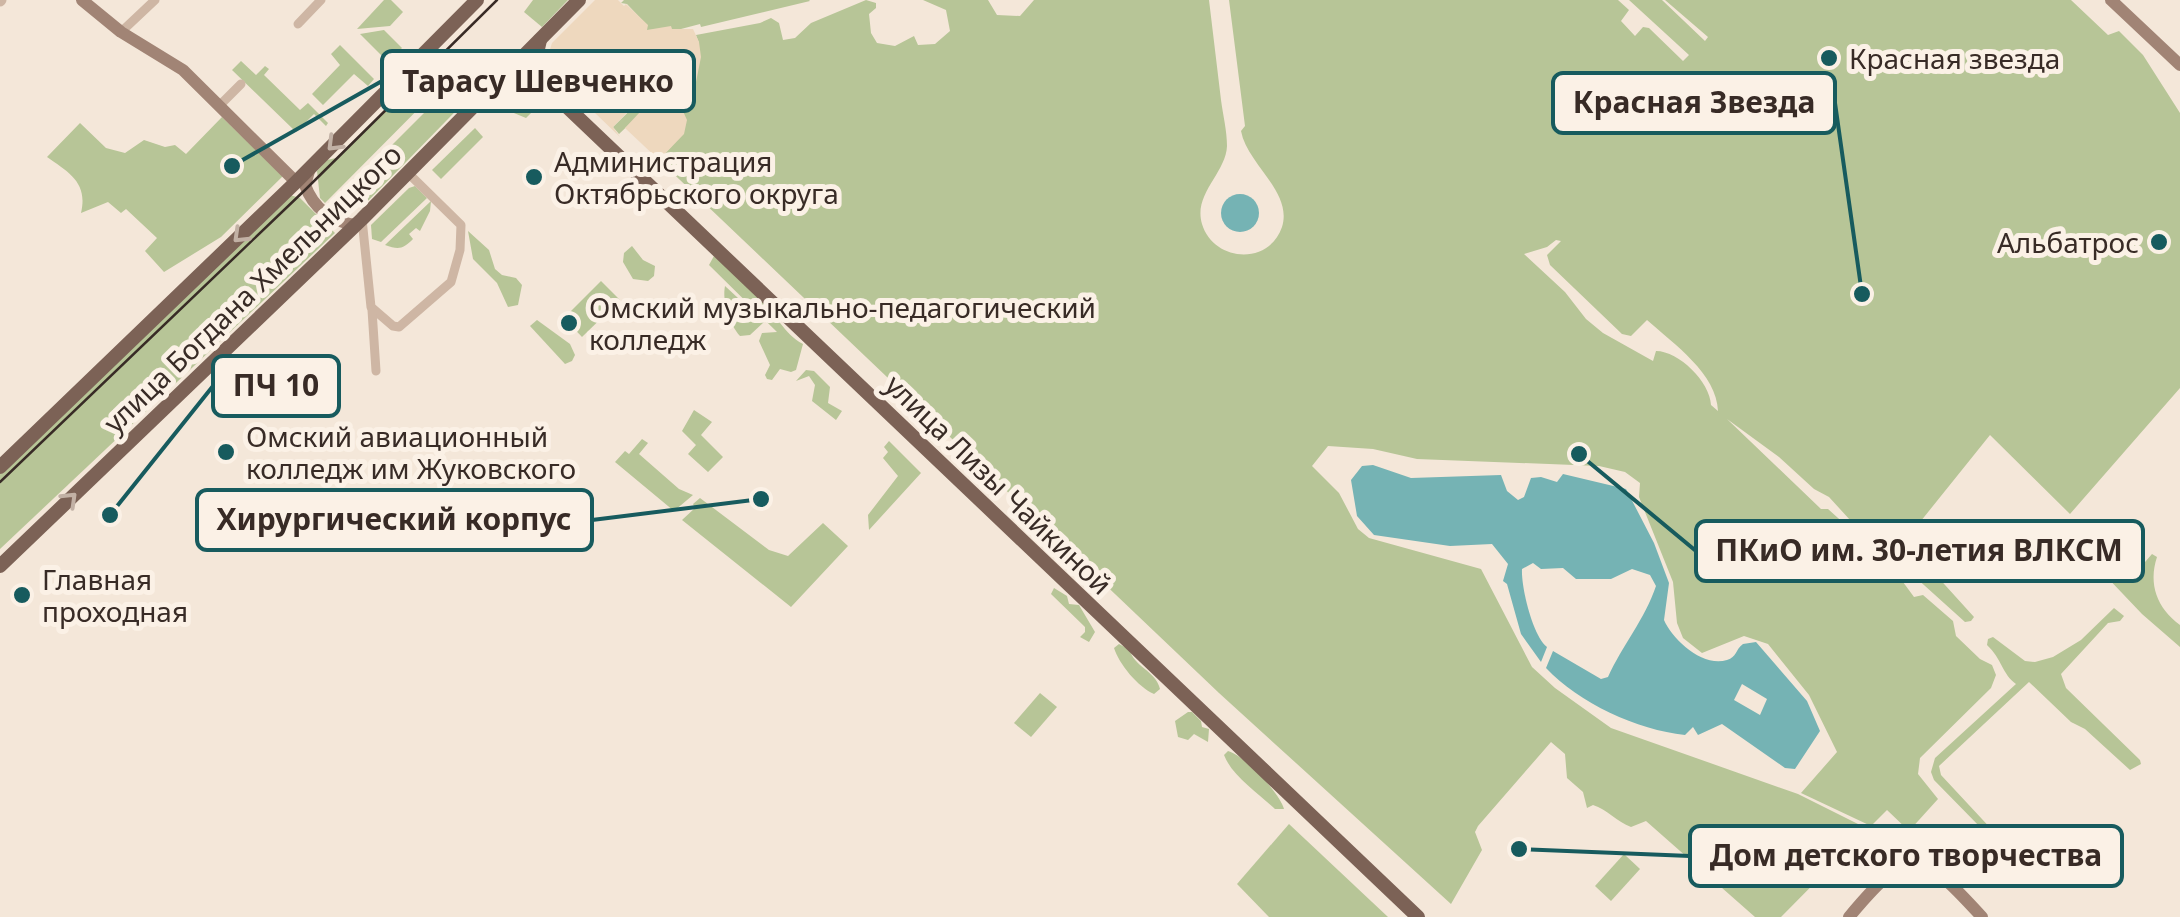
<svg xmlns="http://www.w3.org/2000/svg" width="2180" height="917" font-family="'Noto Sans',sans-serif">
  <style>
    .green { fill: #b7c597; fill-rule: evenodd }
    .plaza { fill: #eed8be }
    .water { fill: #75b3b4; fill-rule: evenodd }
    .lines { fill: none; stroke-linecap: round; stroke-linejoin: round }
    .minor { stroke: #ceb6a4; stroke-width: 9 }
    .tertiary { stroke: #ceb6a4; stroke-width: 11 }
    .secondary { stroke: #a18475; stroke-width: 12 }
    .primary { stroke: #7c6256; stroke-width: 14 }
    .tram { stroke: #382b26; stroke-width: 2.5 }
    .oneway { stroke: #c2b1a5 }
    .poi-dot { fill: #175b5e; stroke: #fbf1e6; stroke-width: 4 }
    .labels { text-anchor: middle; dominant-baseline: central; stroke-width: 10; stroke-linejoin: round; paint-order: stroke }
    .poi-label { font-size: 28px; fill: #382b26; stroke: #fbf1e6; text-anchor: start }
    .street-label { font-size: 28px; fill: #382b26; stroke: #fbf1e6 }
    .leader { fill: none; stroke: #175b5e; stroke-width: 4 }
    .callout-dot { fill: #175b5e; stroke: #fbf1e6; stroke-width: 4 }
    .callout { fill: #fbf1e6; stroke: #175b5e; stroke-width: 4 }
    .callout-label { font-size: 30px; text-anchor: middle; font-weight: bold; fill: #382b26 }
  </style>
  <rect width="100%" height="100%" fill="#f4e7d9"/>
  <g class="green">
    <path d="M384,0H391L403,12L390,26L357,29Z"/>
    <path d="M533,0H568L542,27L524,12Z"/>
    <path d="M624,0H809L810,1L701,27L700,24L681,29L647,30V25L627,4L621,3Z"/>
    <path d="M866,0L876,3V8L869,14L871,33L877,43L895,46L914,36L918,45L935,44L950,31L946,10L923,0H988L997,15L1020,16L1034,0H1209C1213,33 1217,67 1221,100C1223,115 1227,131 1227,146C1226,173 1193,194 1202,224C1213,261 1268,267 1282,227C1293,192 1247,164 1241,131L1245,126L1229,0H1618L1629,10L1621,21L1635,36L1643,27L1649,28L1683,61L1689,55L1629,0H1662L1705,41L1708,37L1665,0H2071L2108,35L2119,31L2143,55L2180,113V388L2070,514L1990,435L1900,547L1882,549L1861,532L1829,497L1814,489L1779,457L1727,419L1821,509H1828L1877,553L1884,569L1903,582L1914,597L1923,595L1953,621L1956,636L1980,659L1992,665L1996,675L1991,688L1920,758L1918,774L1938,799L1909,831L1887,810L1871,826L1801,793L1837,752L1809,695L1768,644L1744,636L1702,653L1683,638L1677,623L1673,582L1639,497L1640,483L1625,472L1599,466L1417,459L1373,449L1328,446L1312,466L1339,493L1358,529L1369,538L1481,569L1532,667L1555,688L1611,728L1798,794L1868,829L1781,917H1755L1646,821L1631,827C1617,822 1607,809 1593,805L1587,808L1583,792L1567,778L1565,754L1551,742L1478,826L1475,832L1482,850L1451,904L1219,693L659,160L677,140L672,100L666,106L641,113L619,134L613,127L699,43L696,35L760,23L771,18L779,23L783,40L795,38L811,23ZM1556,240L1561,241L1547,255L1550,265L1622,334L1631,336L1647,320C1674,344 1717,374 1718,411L1711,405C1710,382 1679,351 1656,351L1653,361L1603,333L1586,319L1565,292L1524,254L1547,247Z"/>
    <path d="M384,30L402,48L388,62L360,34Z"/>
    <path d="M340,45L374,79L368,86L354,74L323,105L312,94L340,65L331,54Z"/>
    <path d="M456,49L464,63L325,203L320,198L317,171L327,160L336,158L442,53L447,58Z"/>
    <path d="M241,61L256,75L265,66L269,69L264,75L300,110L308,103L328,123L326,126L314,114L296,132L232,70Z"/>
    <path d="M472,65L487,79L367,202L345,209L330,207Z"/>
    <path d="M515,92L531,95L540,104L526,118L509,111L504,113L496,105Z"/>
    <path d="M222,117L283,176L221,237L164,272L145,251L157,238L126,209L121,213L108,202L81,213C88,183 70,173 47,157L80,123L106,148L125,153L144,140L165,147L175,145L186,154Z"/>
    <path d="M475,128L483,137L441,179L432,170Z"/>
    <path d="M415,186L427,198L381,242L372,239L371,225L409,188Z"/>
    <path d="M290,195L300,198L335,233L0,549V474Z"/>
    <path d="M431,201L430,211L420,231L416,228L409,234L413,239C403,249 399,250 385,245Z"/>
    <path d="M468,231L489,250L495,269L502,275L516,278L522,285L518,305L508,307L497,283L473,259Z"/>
    <path d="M632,246L643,260L655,266L654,276L648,281L633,279L623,262L624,253Z"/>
    <path d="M714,256C730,270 745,286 761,300C776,313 783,333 803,344L796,370L791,372L780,369L772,380L767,379L765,375L770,365L759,341L762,333L777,332L709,265Z"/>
    <path d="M601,281L620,300L582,337L564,318Z"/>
    <path d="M725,286L764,322L750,335L740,336C729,324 722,301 725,286Z"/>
    <path d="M537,320L570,344L575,355L572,361L565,364L530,326Z"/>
    <path d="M806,370L814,371L830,387L828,403L842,411L836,420L812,401L815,385L809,376L796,381Z"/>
    <path d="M694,410L712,422L701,435L723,457L708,472L688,454L696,445L682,431Z"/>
    <path d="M642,439L648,443L639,454L679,489L693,495L674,511L615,462L625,451L629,454Z"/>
    <path d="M889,441L921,473L869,530L868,515L898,476L883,458L888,452L884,447Z"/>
    <path d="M700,498L769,550L788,556L823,523L848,546L791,607L682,520L695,508L693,504Z"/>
    <path d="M1918,549L1928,553L1926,564L1974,617L1971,621L1965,622L1894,558L1899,551L1909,555Z"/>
    <path d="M2152,554L2157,557C2148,584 2157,608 2180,625V647L2142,614L2103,573L2114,561L2132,577Z"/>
    <path d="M1054,588L1067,596L1069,604L1079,605L1095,632L1089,642L1080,637L1085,632V627L1051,594Z"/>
    <path d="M2114,608L2124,616L2120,621L2108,623L2061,674L2066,688L2140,760L2141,764L2130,770L2085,729L2071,722L2029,682L1939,766L1941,775L1995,833L1982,829L1934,780L1931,772L1935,758L2016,684C2002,674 2002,659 1987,645L1988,639L1993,637L2025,661L2035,662L2053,657L2081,640Z"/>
    <path d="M1119,644L1130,650C1133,666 1156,671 1160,689L1154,694C1138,687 1119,664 1114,648Z"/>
    <path d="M1040,693L1057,707L1031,737L1014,723Z"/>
    <path d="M1188,712H1192L1201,721L1202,727L1209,729L1208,742L1194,734L1188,740L1178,737L1175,721Z"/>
    <path d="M1228,751C1244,755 1280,793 1284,809H1275C1258,793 1232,776 1224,755Z"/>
    <path d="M1289,824L1388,917H1269L1237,884Z"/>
    <path d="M1624,854L1640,869L1611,901L1595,886Z"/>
  </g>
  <g class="plaza">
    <path d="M595,0H618L624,6L626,4L648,25L647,30L671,26L672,29H693L699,42L701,57L695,87L650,88L651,92L636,108L633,106L613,127L620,137L569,88L565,90L553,78L546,62L552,43Z"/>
    <path d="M655,96L666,106L672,99L682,109L687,120L684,134L659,160L625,128Z"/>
  </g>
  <g class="water">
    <circle cx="1240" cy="213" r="19"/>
    <path d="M1373,465L1411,478L1501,475L1507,491L1518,500L1524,497L1531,478L1541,477L1557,482L1563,474L1626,489L1654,543L1669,583L1664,620C1672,639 1703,668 1727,660C1737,657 1735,650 1743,644L1756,642L1807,701L1820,731L1795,769L1785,768L1722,724L1698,735L1693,727L1685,735C1637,730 1579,703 1546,668L1553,651L1601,679L1608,677C1622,646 1645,619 1656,586L1650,575L1632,569L1611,579H1576L1563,568L1541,569L1533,563L1522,569C1521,588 1533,636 1547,647L1541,662L1521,634L1507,584L1503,581L1508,564L1492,544L1450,546L1374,535L1357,516L1351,480L1362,466ZM1742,684L1767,699L1760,715L1734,700Z"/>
  </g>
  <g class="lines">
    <g class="minor">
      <path d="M298,24L321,0"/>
      <path d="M121,32L155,0"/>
      <path d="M220,105L241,84"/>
      <path d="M362,219L371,307L393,326L399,327L451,282L460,250L461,225L408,173"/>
      <path d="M372,310L376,371"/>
    </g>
    <path class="tertiary" d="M0,1L1,0"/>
    <g class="secondary">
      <path d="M82,0L121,32L183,70L296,182"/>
      <path d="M2111,0L2180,65"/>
      <path d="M309,171L305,185C313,208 332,222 356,225"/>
      <path d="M1849,917C1910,844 1920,849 1982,917"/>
    </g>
    <g class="primary">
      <path d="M540,40L535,62L545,86L1418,917"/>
      <path d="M497,85L519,80L545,86"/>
      <path d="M0,467L296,182L477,0"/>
      <path d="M0,566L362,219L579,0"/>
    </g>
    <path class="tram" d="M0,482L306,189L497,0"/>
  </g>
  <defs><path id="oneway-chevron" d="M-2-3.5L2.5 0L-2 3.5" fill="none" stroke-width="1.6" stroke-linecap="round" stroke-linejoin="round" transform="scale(2.5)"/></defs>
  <g class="oneway">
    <use href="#oneway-chevron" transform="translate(334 144) rotate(135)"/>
    <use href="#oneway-chevron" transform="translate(240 236) rotate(136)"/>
    <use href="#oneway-chevron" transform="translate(70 499) rotate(-44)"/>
  </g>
  <g class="poi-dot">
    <circle cx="1829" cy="58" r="10"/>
    <circle cx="534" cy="177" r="10"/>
    <circle cx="2159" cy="242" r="10"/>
    <circle cx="569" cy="323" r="10"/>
    <circle cx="226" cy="452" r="10"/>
    <circle cx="22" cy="595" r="10"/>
  </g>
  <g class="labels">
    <g class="poi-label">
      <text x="1849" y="58">Красная звезда</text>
      <text x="554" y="161">Администрация<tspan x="554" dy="32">Октябрьского округа</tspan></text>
      <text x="2139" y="242" text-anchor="end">Альбатрос</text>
      <text x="589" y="307">Омский музыкально-педагогический<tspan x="589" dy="32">колледж</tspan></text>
      <text x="246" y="436">Омский авиационный<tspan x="246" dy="32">колледж им Жуковского</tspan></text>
      <text x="42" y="579">Главная<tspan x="42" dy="32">проходная</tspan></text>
    </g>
    <g class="street-label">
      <text transform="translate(252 288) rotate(-44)">улица Богдана Хмельницкого</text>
      <text transform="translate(999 484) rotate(44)">улица Лизы Чайкиной</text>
    </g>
  </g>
  <path class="leader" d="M232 166L382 81M1862 294L1835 103M110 515L213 386M761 499L592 520M1579 454L1696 551M1519 849L1690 856"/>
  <g class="callout-dot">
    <circle cx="232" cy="166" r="10"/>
    <circle cx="1862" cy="294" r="10"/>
    <circle cx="110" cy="515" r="10"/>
    <circle cx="761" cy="499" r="10"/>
    <circle cx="1579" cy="454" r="10"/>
    <circle cx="1519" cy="849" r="10"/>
  </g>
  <g class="callout">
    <rect x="382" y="51" width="312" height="60" rx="10"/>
    <rect x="1553" y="73" width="282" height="60" rx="10"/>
    <rect x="213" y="356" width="126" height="60" rx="10"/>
    <rect x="197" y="490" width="395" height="60" rx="10"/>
    <rect x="1696" y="521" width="447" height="60" rx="10"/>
    <rect x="1690" y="826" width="432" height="60" rx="10"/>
  </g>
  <g class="callout-label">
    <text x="538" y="92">Тарасу Шевченко</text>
    <text x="1694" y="113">Красная Звезда</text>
    <text x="276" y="396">ПЧ 10</text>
    <text x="394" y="530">Хирургический корпус</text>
    <text x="1919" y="561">ПКиО им. 30-летия ВЛКСМ</text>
    <text x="1906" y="866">Дом детского творчества</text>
  </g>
</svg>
